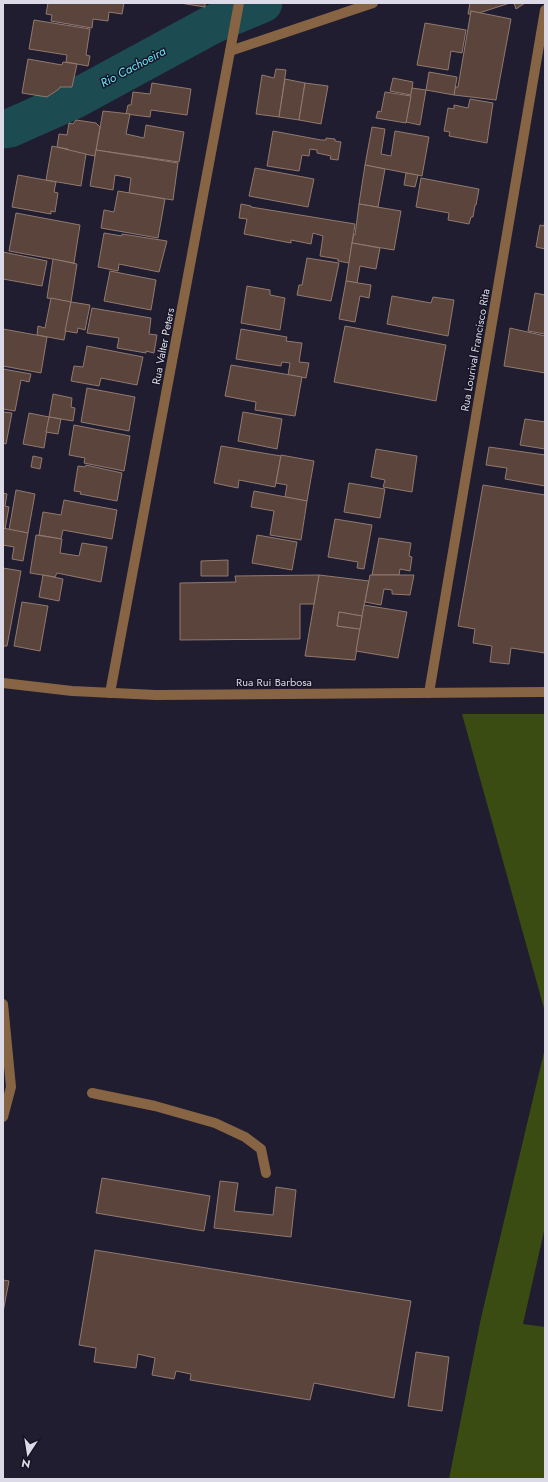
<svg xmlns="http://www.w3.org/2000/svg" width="548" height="1482" font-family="Jost,sans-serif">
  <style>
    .forest { fill: #3a4c11 }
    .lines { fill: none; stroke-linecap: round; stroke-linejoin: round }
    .river { stroke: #1d4b52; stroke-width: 39 }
    .building { fill: #5a443b; stroke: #91796f }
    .minor { stroke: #876443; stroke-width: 10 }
    .labels { text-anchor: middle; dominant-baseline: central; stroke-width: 3; stroke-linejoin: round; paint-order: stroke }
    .street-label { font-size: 11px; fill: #dbdae6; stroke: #161425 }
    .water-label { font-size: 12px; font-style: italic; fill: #69e7fa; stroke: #161425 }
  </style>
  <rect width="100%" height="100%" fill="#1f1d2f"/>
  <g class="forest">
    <path d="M462,714H545V1012Z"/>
    <path d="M545,1048V1227L523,1324L545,1327V1479H449L481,1318Z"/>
  </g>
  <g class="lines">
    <path class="river" d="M3,129L10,128L73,100L213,24L263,3"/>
  </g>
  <g class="building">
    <path d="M48,3H124L122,14L109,12L108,21L93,19L92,28L51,21L52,15L46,14Z"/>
    <path d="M180,3H205V7Z"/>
    <path d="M470,3H510L479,13L471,11V14H468Z"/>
    <path d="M514,3H525L516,9Z"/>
    <path d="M471,11L511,19L496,100L454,95L455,87H458Z"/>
    <path d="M34,20L90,29L86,55L90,56L88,66L66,62L67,55L29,49Z"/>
    <path d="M425,23L466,30L462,53L451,51L448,70L417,65Z"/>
    <path d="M28,59L62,65L63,62L77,64L72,87H60L59,89L47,97L22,93Z"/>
    <path d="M276,69L286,70L279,117L256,114L262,75L274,78Z"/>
    <path d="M429,72L457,77L454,95L426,90Z"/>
    <path d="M393,78L413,82L411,95L390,91Z"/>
    <path d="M285,79L305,83L299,120L279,117Z"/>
    <path d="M152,83L191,89L187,115L151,110L150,117L126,114L128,105H131L133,92L150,94Z"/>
    <path d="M305,83L328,86L321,124L299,120Z"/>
    <path d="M412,88L426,90L420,125L406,122Z"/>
    <path d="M385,92L411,96L406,123L376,118L378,111L381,112Z"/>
    <path d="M470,99L493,103L487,143L449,136L450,132L444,131L448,108L454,109V105L468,108Z"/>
    <path d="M103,111L130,114L126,134L144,138L146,125L184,132L179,162L96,150Z"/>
    <path d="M76,120L96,123L100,127L95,156L68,151V149L57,147L59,134L67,135L69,123L73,124Z"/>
    <path d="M372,127L385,129L381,154L391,156L395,131L429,137L422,176L365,165Z"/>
    <path d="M273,131L321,140H326V138L335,139V141L341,142L338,160L330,159L331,156L317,153V150L310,149L309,156L302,155L299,171L267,166Z"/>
    <path d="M52,146L86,154L81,186L46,180Z"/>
    <path d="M96,150L178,163L173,200L129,193L131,178L115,175L113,190L90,186Z"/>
    <path d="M365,165L385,169L378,207L359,204Z"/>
    <path d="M255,168L314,179L308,207L249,196Z"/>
    <path d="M406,173L418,175L415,187L404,185Z"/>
    <path d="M18,175L56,182L54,192L58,193L55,212L51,211V214L12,207Z"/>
    <path d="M421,178L479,189L476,205H475L473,217H471L469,224L448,220L449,213L416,207Z"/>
    <path d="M118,191L165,199L158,238L101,228L104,210L114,212Z"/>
    <path d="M241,204L251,206V207L355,224L349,263L338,261V259L320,256L323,236L313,233L311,244L291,240V243L244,234L247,219L239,218Z"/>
    <path d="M359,204L401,211L394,250L352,243L354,234L355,235Z"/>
    <path d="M16,213L80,225L74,263L9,251Z"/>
    <path d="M545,218V249L536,247L540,225L544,226Z"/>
    <path d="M104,233L122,236V234L167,241L159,272L119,264L118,271L98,267Z"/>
    <path d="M352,243L380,248L376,269L360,266L357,283L346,281Z"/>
    <path d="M3,252L47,261L42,286L3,279Z"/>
    <path d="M307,258L339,263L331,301L297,295L299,285H302Z"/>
    <path d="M53,259L77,264L71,302L47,298Z"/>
    <path d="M110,271L156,280L151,310L104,301Z"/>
    <path d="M346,281L371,285L369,298L360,296L355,322L339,319Z"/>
    <path d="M247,286L270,290V295L285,298L280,330L241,323Z"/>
    <path d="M535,293L545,295V334L528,331Z"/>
    <path d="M392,296L431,303L433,297L454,300L448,336L387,324Z"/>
    <path d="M51,298L71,302L64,340L37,335L38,326L45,328Z"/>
    <path d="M71,302L90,305L85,330L78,328L77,333L65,331Z"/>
    <path d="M92,308L151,318L149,334L157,335L154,353L146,351V353L117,348L119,338L87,333Z"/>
    <path d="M345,326L446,345L436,401L334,382Z"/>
    <path d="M510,328L545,336V373L504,366Z"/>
    <path d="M3,329L47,337L41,373L3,366Z"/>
    <path d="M241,329L287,337L286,341L302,343L299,362L309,363L306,378L288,375L290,363L282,362L281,366L236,359Z"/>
    <path d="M87,346L143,357L137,385L101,378L99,386L71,381L74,366L83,367Z"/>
    <path d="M231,365L302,377L295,416L255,410L256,402L225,396Z"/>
    <path d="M3,369L31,374L29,382L21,380L15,411L3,409Z"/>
    <path d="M87,388L135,397L129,431L81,422Z"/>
    <path d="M53,394L72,398L71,407L75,408L73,421L49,417Z"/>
    <path d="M3,412L12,413L6,444L3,443Z"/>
    <path d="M243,412L282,419L277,449L238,441Z"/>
    <path d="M29,413L49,417L44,448L23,444Z"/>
    <path d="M49,417L61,419L58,434L46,432Z"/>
    <path d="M525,419L545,422V449L520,445Z"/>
    <path d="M74,425L130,436L124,471L84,463L85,458L69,455Z"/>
    <path d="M221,446L281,456L275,487L239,480L238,488L214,483Z"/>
    <path d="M489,447L545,455V486L505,479L507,468L486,465Z"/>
    <path d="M376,449L417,456L412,492L383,487L385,480L371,477Z"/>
    <path d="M281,455L314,461L307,501L285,497L287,485L276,483Z"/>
    <path d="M33,456L42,458L40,469L31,467Z"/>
    <path d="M86,465L122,473L117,501L80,494L81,492L74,491L78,466L85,467Z"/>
    <path d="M349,483L385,489L380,518L344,512Z"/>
    <path d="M483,485L545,495V653L511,648L509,664L490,662L492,646L473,643L475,629L458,626Z"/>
    <path d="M16,490L35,494L28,533L9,530Z"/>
    <path d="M254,491L307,501L301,540L270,535L274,511L251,507Z"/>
    <path d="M3,493L7,494L5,506L9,507L5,529L3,528Z"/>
    <path d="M64,500L117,510L112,539L63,530L61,539L39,535L43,512L61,515Z"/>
    <path d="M335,519L372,525L364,569L357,568L358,562L328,557Z"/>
    <path d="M3,528L28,533L23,561L12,559L14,547L3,545Z"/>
    <path d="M36,535L62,539L60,553L79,556L82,543L107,547L101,582L57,573L55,577L30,573Z"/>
    <path d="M257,535L297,542L292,570L252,563Z"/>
    <path d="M379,538L411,543L409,556L412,557L410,571L400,569L399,575H372Z"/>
    <path d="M228,560V576H201V561Z"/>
    <path d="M3,568L21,571L7,646H3Z"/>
    <path d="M43,575L63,579L59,601L39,597Z"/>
    <path d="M319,575L369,581L362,616L339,612L337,626L360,629L355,660L305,656Z"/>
    <path d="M319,575L314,604H300V639L180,640V583L236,582L235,576Z"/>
    <path d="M370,575H414L410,595L392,594V590L384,589L381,605L365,602Z"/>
    <path d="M22,602L48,606L40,651L14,646Z"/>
    <path d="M364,605L407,612L398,658L356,651Z"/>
    <path d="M339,612L362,616L360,629L337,626Z"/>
    <path d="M102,1178L210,1196L204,1231L96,1213Z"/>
    <path d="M220,1181L238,1183L234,1211L273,1215L276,1187L296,1190L291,1237L214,1228Z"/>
    <path d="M95,1250L411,1301L394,1398L314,1383L310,1400L190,1380L191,1374L176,1371L174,1379L152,1375L155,1358L138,1354L136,1368L94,1362L96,1348L79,1345Z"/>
    <path d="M3,1280L9,1281L3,1312Z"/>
    <path d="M416,1352L449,1357L442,1411L408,1406Z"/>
  </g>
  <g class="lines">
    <g class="minor">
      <path d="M230,51L373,3"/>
      <path d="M3,683L72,691L156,695L545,692"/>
      <path d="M110,693L239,3"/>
      <path d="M429,693L545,10"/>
      <path d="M3,1004L11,1087L3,1117"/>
      <path d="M92,1093L155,1106L215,1123L245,1137L261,1149L266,1173"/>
    </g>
  </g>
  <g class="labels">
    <g class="street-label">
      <text transform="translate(163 346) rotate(-79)">Rua Valter Peters</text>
      <text transform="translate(475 350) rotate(-80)">Rua Lourival Francisco Rita</text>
      <text x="274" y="682">Rua Rui Barbosa</text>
    </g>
    <g class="water-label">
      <text transform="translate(133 67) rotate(-28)">Rio Cachoeira</text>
    </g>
  </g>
  <rect width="548" height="1482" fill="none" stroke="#dbdae6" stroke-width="8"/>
  <g transform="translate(28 1454) rotate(192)" stroke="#161425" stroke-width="3" paint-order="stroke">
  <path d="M0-3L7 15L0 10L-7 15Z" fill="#dbdae6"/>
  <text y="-6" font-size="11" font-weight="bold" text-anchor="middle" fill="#dbdae6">N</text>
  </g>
</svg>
